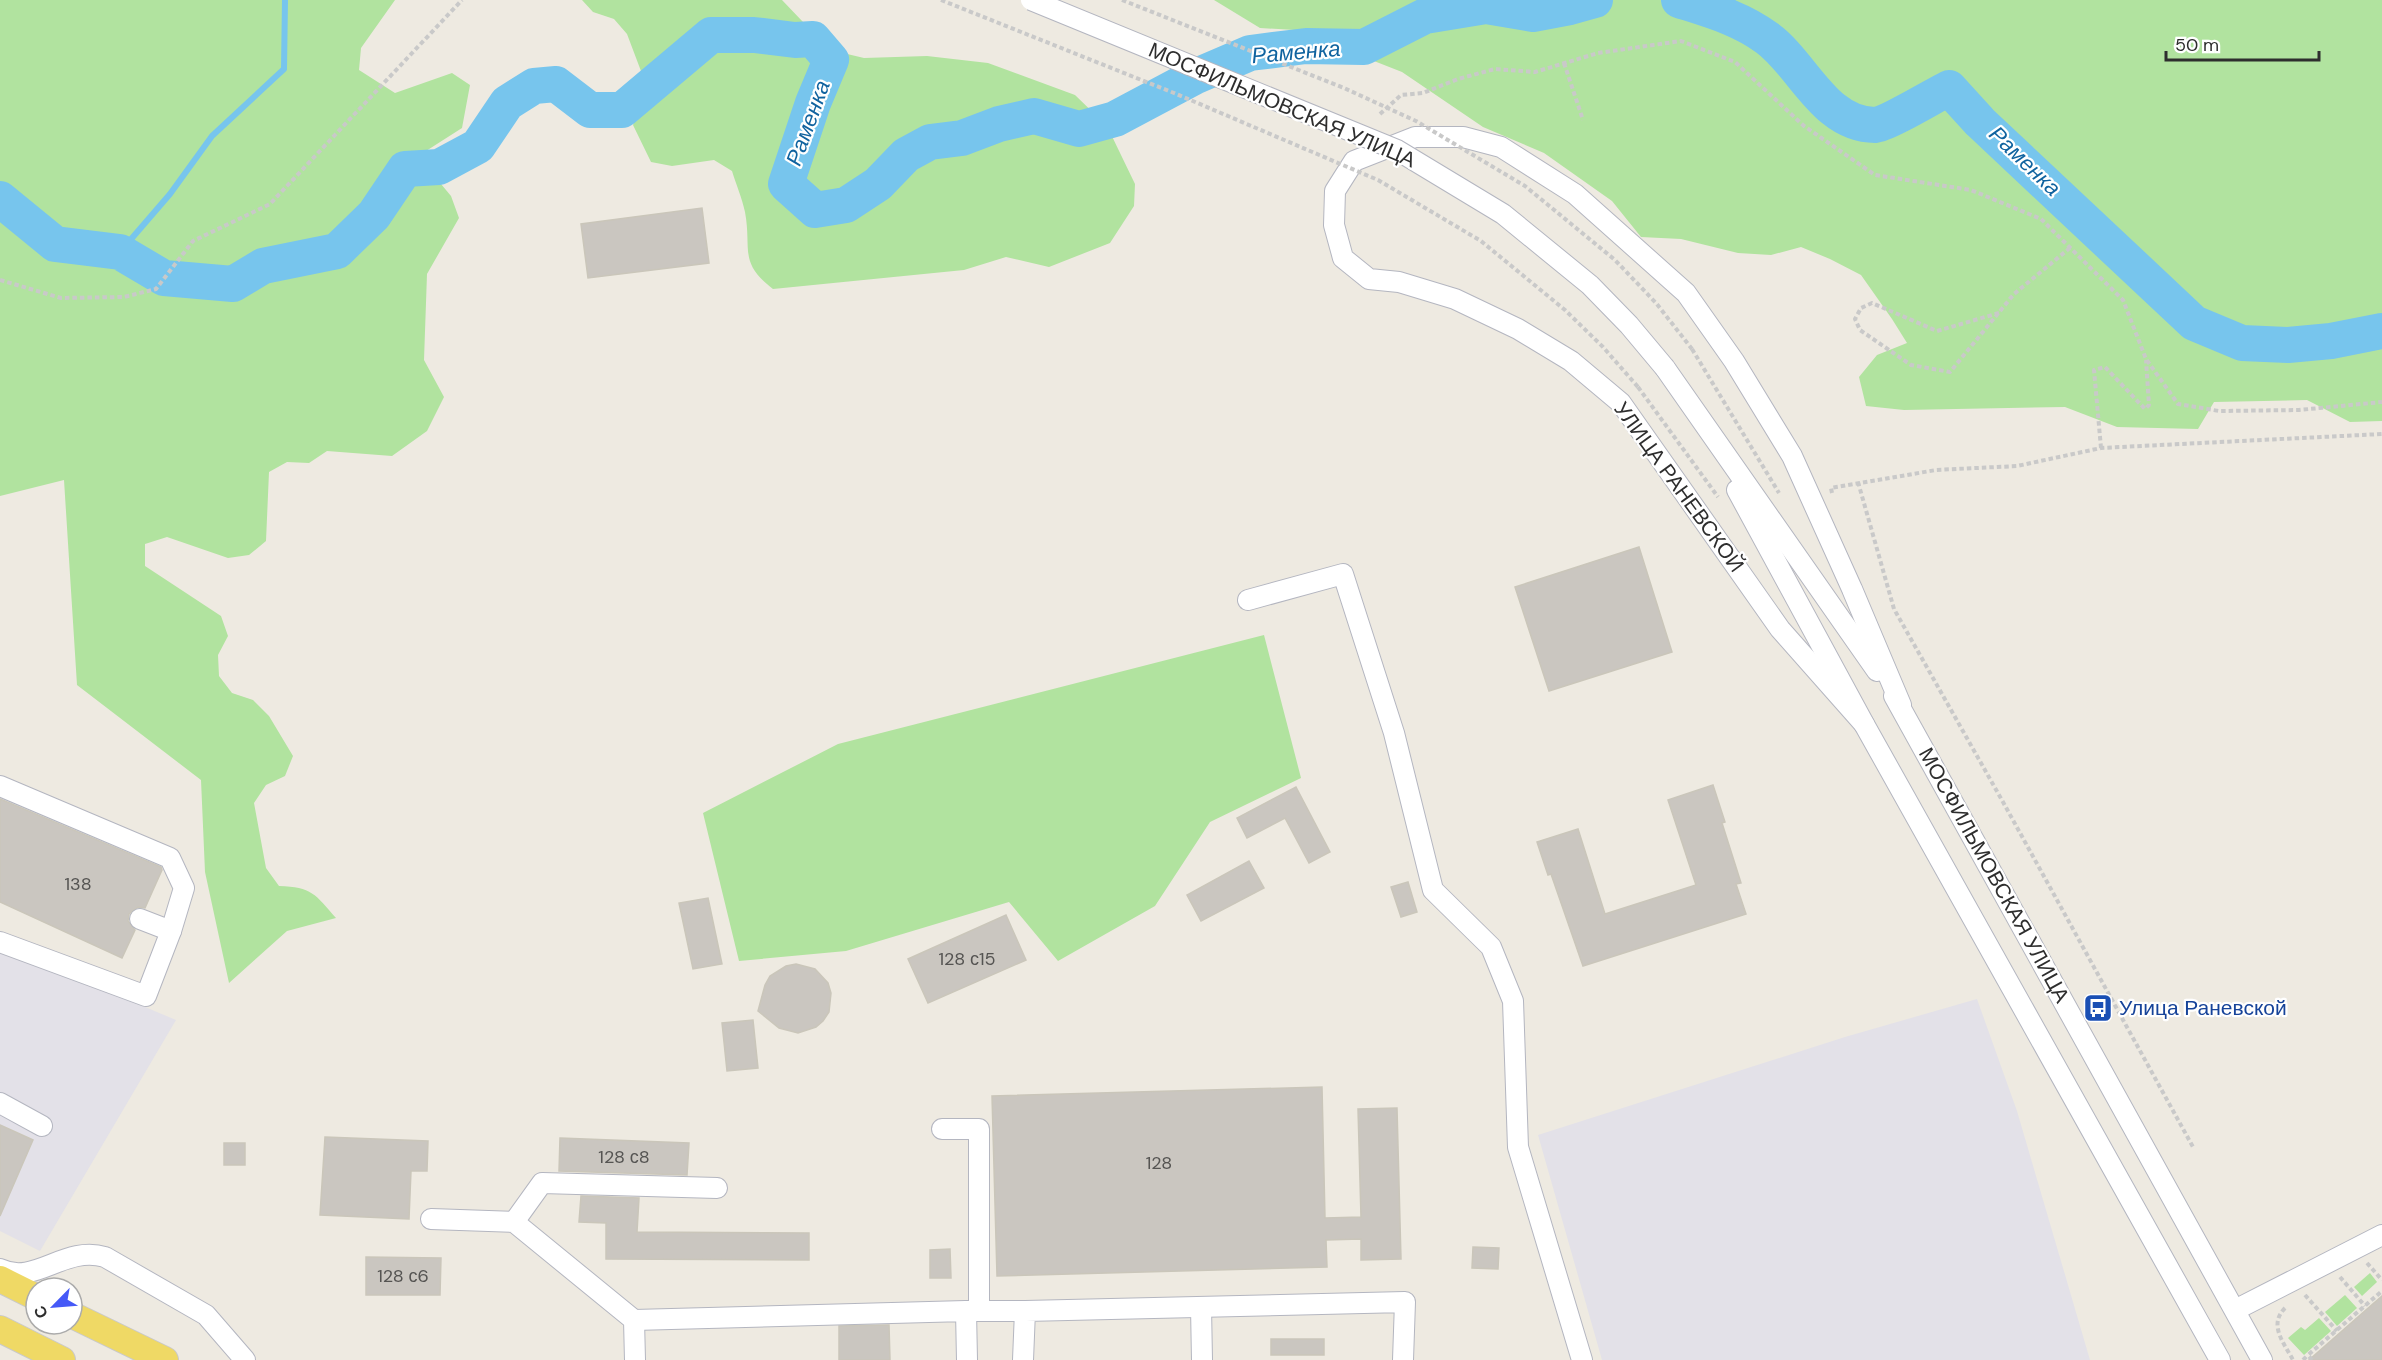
<svg xmlns="http://www.w3.org/2000/svg" width="2382" height="1360" font-family="'DM Sans',sans-serif">
  <style>
    .industrial { fill: #e3e1e8 }
    .green { fill: #b1e39f }
    .lines { fill: none; stroke-linecap: round; stroke-linejoin: round }
    .stream { stroke: #77c5ed; stroke-width: 6 }
    .river { stroke: #77c5ed; stroke-width: 36 }
    .building { fill: #cac6c0; stroke: #cac6ba; stroke-width: 1.5 }
    .minor-casing { stroke: #b4b6c0; stroke-width: 22 }
    .major-casing { stroke: #c9c9c9; stroke-width: 28 }
    .path { stroke: #c9c9c9; stroke-width: 4; stroke-dasharray: 4.5 3; stroke-linecap: butt }
    .minor { stroke: #fff; stroke-width: 20 }
    .major { stroke: #efd965; stroke-width: 26 }
    .minor-bridge-casing { stroke: #b4b6c0; stroke-width: 22; stroke-linecap: butt }
    .path-bridge { stroke: #c9c9c9; stroke-width: 4; stroke-dasharray: 4.5 3; stroke-linecap: butt }
    .minor-bridge { stroke: #fff; stroke-width: 20 }
    .labels { text-anchor: middle; dominant-baseline: central; stroke-width: 4.5; stroke-linejoin: round; paint-order: stroke }
    .number-label { font-size: 18px; fill: #555452 }
    .street-label { font-size: 21px; fill: #2e2e2e; stroke: #fff }
    .transit-label { font-size: 21px; fill: #164399; stroke: #fff; text-anchor: start }
    .water-label { font-size: 22px; font-style: italic; fill: #10639f; stroke: #fff }
  </style>
  <rect width="100%" height="100%" fill="#eeeae1"/>
  <g class="industrial">
    <path d="M0,946L176,1020L40,1251L0,1231Z"/>
    <path d="M1977,999L2017,1111L2090,1360H1602L1538,1135L1845,1037Z"/>
  </g>
  <g class="green">
    <path d="M0,0H395L361,48L359,70L395,93L452,73L470,85L462,128L426,151L431,172L451,196L459,218L427,274L424,360L444,397L427,431L392,456L327,451L309,463L287,462L269,472L266,541L249,555L228,558L167,537L145,544V566L221,616L228,636L218,655L219,676L232,693L253,700L269,716L293,756L285,776L266,785L254,803L266,868L279,886C312,887 315,894 336,918L287,931L229,983L205,872L201,780L77,685L64,480L0,496Z"/>
    <path d="M582,0H782L824,44L843,53L864,58L927,56L988,63L1075,95L1107,126L1135,184L1134,206L1110,243L1049,267L1006,257L964,270L773,289C738,262 752,250 745,212C742,198 736,184 732,171L714,160L672,166L651,162L633,125L647,87L627,34L614,19L593,12Z"/>
    <path d="M1214,0H2382V421L2350,422L2307,400L2214,402L2198,429L2117,427L2065,407L1904,410L1866,406L1859,377L1877,355L1907,343L1892,319L1861,275L1830,259L1801,247L1771,255L1738,253L1681,239L1641,237L1612,201L1544,153L1483,127L1402,72L1295,30L1260,28Z"/>
    <path d="M1264,635L1301,778L1210,822L1155,906L1058,961L1009,902L846,951L739,961L703,813L838,744Z"/>
    <path d="M2370,1273L2377,1282L2362,1296L2354,1287Z"/>
    <path d="M2345,1295L2357,1308L2337,1326L2325,1312Z"/>
    <path d="M2319,1318L2331,1331L2304,1355L2288,1338L2301,1327L2305,1330Z"/>
  </g>
  <g class="lines">
    <path class="stream" d="M120,252L170,194L212,136L284,69L285,0"/>
    <g class="river">
      <path d="M1679,0C1710,10 1740,18 1767,38C1803,64 1824,125 1875,125C1887,124 1935,95 1949,88L1980,122L2194,323L2242,343L2288,345L2331,341L2382,331"/>
      <path d="M0,199L55,244L120,252L164,278L233,284L263,266L337,251L374,215L405,169L439,167L478,146L507,103L534,86L556,84L590,110H622L711,35H754L795,40L813,39L831,60L813,103L786,184L815,210L846,205L878,184L906,155L930,142L962,138L999,124L1034,116L1079,129L1115,119L1194,77L1250,53L1306,46L1364,47L1425,16L1486,6L1533,14L1570,7L1595,0"/>
    </g>
  </g>
  <g class="building">
    <path d="M702,208L709,263L588,278L581,224Z"/>
    <path d="M1639,547L1672,652L1549,691L1515,587Z"/>
    <path d="M1713,785L1725,822L1722,823L1741,883L1736,884L1746,914L1583,966L1551,874L1548,875L1537,842L1578,829L1605,914L1696,885L1668,800Z"/>
    <path d="M1296,787L1330,852L1309,863L1285,818L1247,838L1237,818Z"/>
    <path d="M0,799L161,867L162,870L145,908L138,907L129,914L128,921L135,930L122,958L0,902Z"/>
    <path d="M1249,861L1264,888L1201,921L1187,895Z"/>
    <path d="M1408,882L1417,912L1401,917L1391,887Z"/>
    <path d="M708,898L722,964L693,969L679,903Z"/>
    <path d="M1006,915L1026,960L928,1003L908,959Z"/>
    <path d="M796,964L815,969L828,983L831,993L829,1012L823,1021L816,1027L798,1033L779,1028L758,1011L765,985L770,976L786,966Z"/>
    <path d="M753,1020L758,1068L727,1071L722,1023Z"/>
    <path d="M1322,1087L1325,1218L1361,1217L1358,1109L1397,1108L1401,1259L1361,1260V1239L1326,1240L1327,1267L997,1276L992,1096Z"/>
    <path d="M0,1125L33,1140L0,1216Z"/>
    <path d="M325,1137L428,1141L427,1171H411L409,1219L320,1215Z"/>
    <path d="M560,1138L689,1143L687,1175L559,1171Z"/>
    <rect x="224" y="1143" width="21" height="22"/>
    <path d="M581,1196L639,1198L637,1232L809,1233V1260L606,1259V1223L579,1222Z"/>
    <path d="M1473,1247L1499,1248L1498,1269L1472,1268Z"/>
    <path d="M950,1249L951,1278H930V1250Z"/>
    <path d="M366,1257L441,1258L440,1295H366Z"/>
    <path d="M2382,1296V1360H2309L2367,1309Z"/>
    <path d="M889,1325L890,1360H839V1326Z"/>
    <rect x="1271" y="1339" width="53" height="16"/>
  </g>
  <g class="lines">
    <g class="minor-casing">
      <g id="minor">
        <path d="M1665,368L1877,671"/>
        <path d="M1737,490L1864,724L2220,1360"/>
        <path d="M1248,600L1343,574L1394,733L1433,890L1491,947L1513,1001L1518,1147L1582,1360"/>
        <path d="M1894,696L2262,1360"/>
        <path d="M1864,724L1780,629L1621,403L1571,361L1518,329L1455,299L1399,282L1369,279L1343,258L1334,225L1335,191L1354,161L1415,137H1463L1501,147L1575,194L1686,293L1734,361L1792,456L1852,589L1901,705"/>
        <path d="M0,786L170,858L184,888L171,931L146,996L0,942"/>
        <path d="M140,919L171,931"/>
        <path d="M0,1103L42,1126"/>
        <path d="M942,1129H979V1311"/>
        <path d="M431,1219L514,1222L634,1320L635,1360"/>
        <path d="M514,1222L542,1183L717,1188"/>
        <path d="M0,1269C35,1286 64,1245 105,1257L206,1315L245,1360"/>
        <path d="M1201,1307L1202,1360"/>
        <path d="M2235,1310L2382,1235"/>
        <path d="M967,1311H1025"/>
        <path d="M634,1320L966,1311L967,1360"/>
        <path d="M1023,1360L1025,1311L1405,1302L1403,1360"/>
      </g>
    </g>
    <g class="major-casing">
      <g id="major">
        <path d="M0,1279L36,1297"/>
        <path d="M72,1315L165,1360"/>
        <path d="M0,1329L62,1360"/>
      </g>
    </g>
    <g class="path">
      <path d="M1564,63L1583,120"/>
      <path d="M1380,114L1401,95L1423,93L1458,79L1495,69L1535,72L1598,53L1681,41L1735,62L1804,126L1875,175L1971,190L2041,219L2123,300L2146,359L2178,404L2219,411L2299,410L2382,402"/>
      <path d="M0,280L61,298L124,297L156,289L193,241L270,204L462,0"/>
      <path d="M1999,313L1937,331L1872,303L1861,308L1855,319L1860,330L1911,365L1950,372L2014,294L2071,247"/>
      <path d="M1692,349L1779,493"/>
      <path d="M1638,387L1718,497"/>
      <path d="M2101,448L2094,370L2105,367L2145,409L2149,405L2146,360"/>
      <path d="M1858,482L1894,609L2003,802L2193,1147"/>
      <path d="M1832,493L1831,488L1936,470L2017,466L2101,448L2382,434"/>
      <path d="M2367,1263L2382,1280"/>
      <path d="M2340,1277L2365,1306"/>
      <path d="M2305,1295L2337,1331"/>
      <path d="M2285,1308C2268,1325 2284,1343 2293,1360"/>
      <path d="M2303,1360L2308,1355"/>
      <path d="M2312,1360L2308,1355L2382,1291"/>
    </g>
    <use href="#minor" class="minor"/>
    <use href="#major" class="major"/>
    <g class="minor-bridge-casing">
      <path id="minor-bridge" d="M1031,0L1397,150L1503,214L1590,285L1629,325L1665,368"/>
    </g>
    <g class="path-bridge">
      <path d="M941,0L1174,93L1378,180L1481,241L1565,310L1603,347L1638,387"/>
      <path d="M1122,0L1344,88L1416,121L1525,186L1615,260L1656,303L1692,349"/>
    </g>
    <use href="#minor-bridge" class="minor-bridge"/>
  </g>
  <defs>
    <g id="bus-square" transform="scale(1.5)"><rect x="-9" y="-9" width="18" height="18" rx="4" fill="#1a4fb4" stroke="#fff"/><path d="M-5-6H5V4H4V6H2V4H-2V6H-4V4H-5ZM-3.5-4V0h7V-4ZM-3.5 1.2v1.5H-2V1.2ZM2 1.2v1.5H3.5V1.2Z" fill="#fff"/></g>
  </defs>
  <g fill-rule="evenodd">
    <use href="#bus-square" x="2098" y="1008"/>
  </g>
  <g class="labels">
    <g class="number-label">
      <text x="78" y="884">138</text>
      <text x="967" y="959">128 с15</text>
      <text x="624" y="1157">128 с8</text>
      <text x="1159" y="1163">128</text>
      <text x="403" y="1276">128 с6</text>
    </g>
    <g class="street-label">
      <text transform="translate(1282 105) rotate(23)">МОСФИЛЬМОВСКАЯ УЛИЦА</text>
      <text transform="translate(1679 487) rotate(54)">УЛИЦА РАНЕВСКОЙ</text>
      <text transform="translate(1994 875) rotate(61)">МОСФИЛЬМОВСКАЯ УЛИЦА</text>
    </g>
    <g class="transit-label">
      <text x="2119" y="1008">Улица Раневской</text>
    </g>
    <g class="water-label">
      <text transform="translate(1296 52) rotate(-5)">Раменка</text>
      <text transform="translate(808 123) rotate(-70)">Раменка</text>
      <text transform="translate(2025 161) rotate(44)">Раменка</text>
    </g>
  </g>
  <g transform="translate(54 1306) rotate(245)"><circle r="28" fill="#ffffff" stroke="#ababab" stroke-width="1.5"/>
  <path d="M0-4.5L10 22L0 15L-10 22Z" fill="#4559f7"/>
  <text y="-9" font-size="16" font-weight="bold" text-anchor="middle" fill="#2e2e2e">С</text>
  </g>
  <path d="M2166 51v9h153v-9" fill="none" stroke="#2e2e2e" stroke-width="3"/>
  <text x="2175" y="51" font-size="18" fill="#2e2e2e" stroke="#ffffff" stroke-width="4.5" paint-order="stroke">50 m</text>
</svg>
